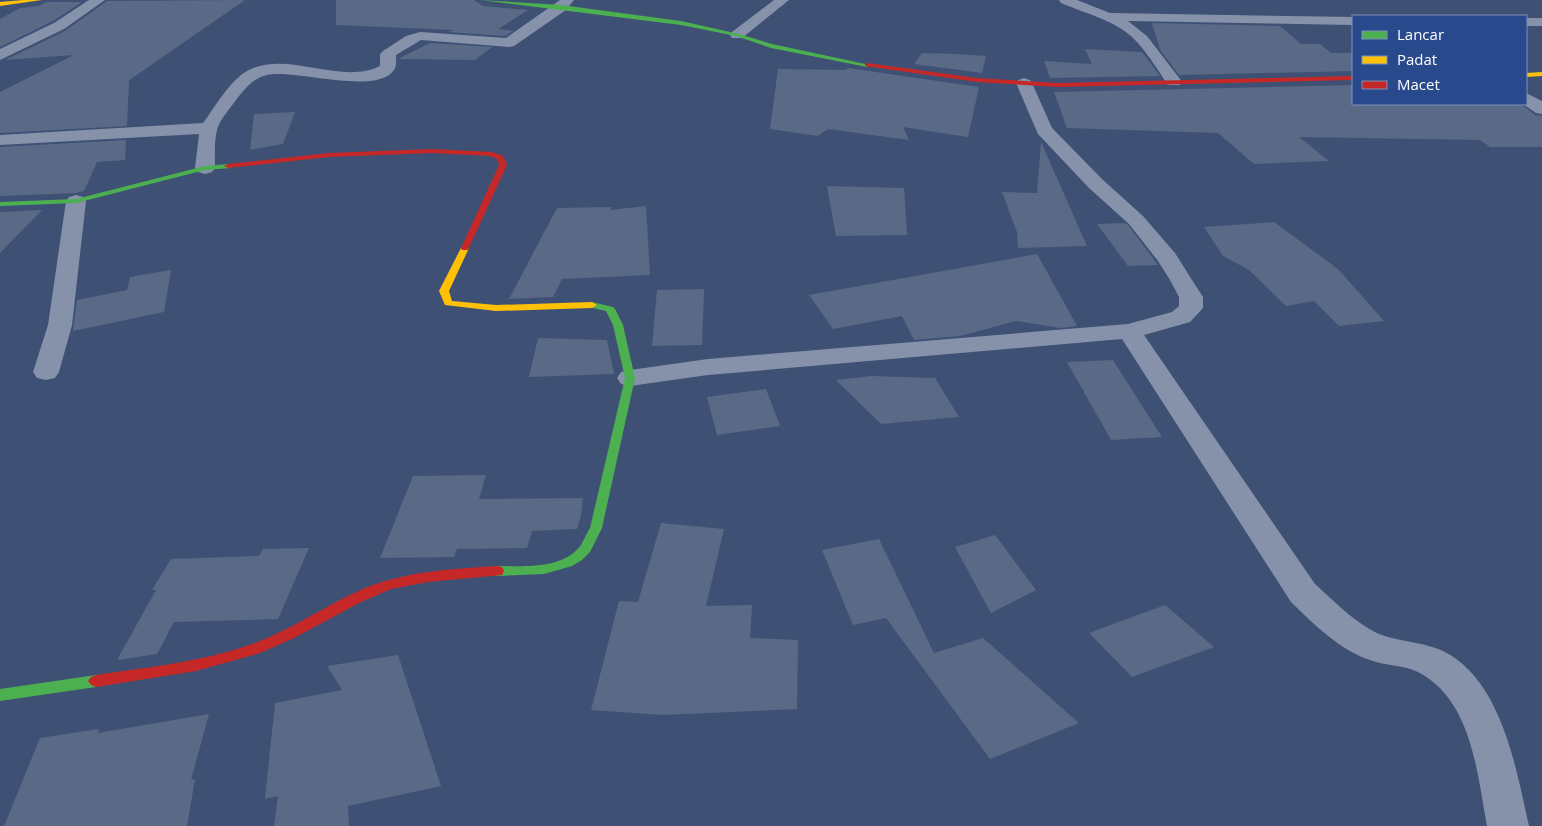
<svg xmlns="http://www.w3.org/2000/svg" width="1542" height="826" font-family="'Open Sans',sans-serif">
  <style>
    .building { fill: #5a6985 }
    .lines { fill: none; stroke-linecap: round; stroke-linejoin: round }
    .street { fill: #8592a9; fill-rule: evenodd }
    .fast { fill: #4caf50; fill-rule: evenodd }
    .slow { fill: #ffc107; fill-rule: evenodd }
    .jam { fill: #c62828; fill-rule: evenodd }
  </style>
  <rect width="100%" height="100%" fill="#3e5175"/>
  <g class="building">
    <path d="M245,0L128,81H129L127,126L0,133V92L74,55L5,60L65,31L107,1Z"/>
    <path d="M336,0H474L483,6L528,10L498,29L513,31L505,36L449,32L454,30L336,25Z"/>
    <path d="M46,2H82L53,21L0,47V19L20,8L39,6Z"/>
    <path d="M1152,23L1280,26L1301,44H1320L1331,53H1353V71L1179,75L1160,50Z"/>
    <path d="M430,43L492,47L475,60L398,59Z"/>
    <path d="M1085,49L1142,52L1160,76L1050,78L1044,61L1092,64Z"/>
    <path d="M922,53L958,54L986,56L982,73L914,64Z"/>
    <path d="M848,68L979,87L968,137L903,127L909,140L828,129L818,136L770,129L778,69L846,70Z"/>
    <path d="M1353,85V104H1521L1535,115L1542,116V147H1490L1480,140L1299,137L1329,161L1254,164L1218,133L1067,128L1054,92Z"/>
    <path d="M295,112L283,144L250,150L254,114Z"/>
    <path d="M126,140L125,160L97,162L84,191L76,193L0,196V147Z"/>
    <path d="M1041,142L1087,246L1018,248L1017,232L1002,192L1037,193Z"/>
    <path d="M827,186L904,188L907,235L836,236Z"/>
    <path d="M646,206L650,275L562,279L553,297L509,299L557,208L611,207V210Z"/>
    <path d="M42,210L0,253V212Z"/>
    <path d="M1274,222L1338,269L1384,321L1339,326L1314,301L1286,306L1249,270L1223,256L1204,227Z"/>
    <path d="M1125,223L1128,225L1158,265L1128,266L1097,224Z"/>
    <path d="M1037,254L1077,326L1061,328L1016,321L960,336L914,340L902,316L833,329L809,295Z"/>
    <path d="M171,270L164,312L73,331L77,300L127,290L130,277Z"/>
    <path d="M704,289L702,345L652,346L657,290Z"/>
    <path d="M538,338L607,340L614,374L529,377Z"/>
    <path d="M1113,360L1162,437L1111,440L1067,362Z"/>
    <path d="M871,376L935,378L959,417L881,424L836,380Z"/>
    <path d="M766,389L780,426L717,435L707,397Z"/>
    <path d="M486,475L479,499L583,498L581,515L577,529L532,531L527,548L457,549L454,557L380,558L413,476Z"/>
    <path d="M661,523L724,529L706,606L752,605L750,638L798,640L797,709L663,715L591,710L619,601L638,602Z"/>
    <path d="M995,535L1036,590L991,613L955,547Z"/>
    <path d="M879,539L934,653L983,638L1079,723L990,759L886,618L853,625L822,550Z"/>
    <path d="M309,548L278,619L174,622L157,654L117,660L156,590H152L171,559L259,556L263,549Z"/>
    <path d="M1165,605L1214,647L1132,677L1089,633Z"/>
    <path d="M398,655L441,786L348,806L349,826H274L278,796L265,799L275,703L342,690L327,666Z"/>
    <path d="M209,714L191,780L195,779L187,826H4L40,738L99,729L98,733Z"/>
  </g>
  <g class="lines">
    <g class="street">
      <path d="M89,0H105L64,29L0,60V49L54,23Z"/>
      <path d="M560,0H574L566,10L514,46L509,47L421,40L396,55C396,59 397,66 394,70C376,96 296,69 267,75C252,78 242,92 233,104C228,111 219,121 217,130C214,142 215,156 215,168L212,172L205,174L198,172L195,168L199,134L0,145V135L203,123C215,107 225,88 241,75C280,45 339,87 380,66V54L383,51L406,36L420,32L506,38Z"/>
      <path d="M774,0H789L742,38H732L730,35L732,32Z"/>
      <path d="M1059,0H1077L1110,13L1353,17V25L1128,21L1147,36L1180,79L1182,82L1180,85H1168C1157,69 1146,50 1131,36C1111,19 1084,13 1061,3Z"/>
      <rect x="1526" y="18" width="16" height="8"/>
      <path d="M1024,78L1030,80L1032,83L1052,128L1103,180L1143,216L1175,253L1192,280L1203,297V308L1190,322L1144,335L1315,584C1334,601 1363,631 1388,637C1407,642 1425,643 1443,651C1502,680 1516,769 1529,826H1487C1477,773 1472,700 1418,672C1404,665 1386,666 1370,660C1339,650 1314,624 1291,602L1122,339L708,375L630,386L621,384L617,378L621,372L630,370L708,359L1128,324L1172,312L1179,306V297L1170,280L1158,261L1129,224L1089,188L1038,134L1016,83L1018,80Z"/>
      <path d="M1526,93L1542,101V114L1536,113L1523,104H1526Z"/>
      <path d="M76,195L83,197L86,201L72,325L59,372L55,378L46,380L37,378L33,372L48,325L66,201L69,197Z"/>
    </g>
    <g class="fast">
      <path d="M480,0L561,5L681,21L739,34L772,44L870,65L867,67L771,48L736,36L681,25Z"/>
      <path d="M228,164L232,166L231,168L205,170L76,203L0,206V202L76,199L205,166Z"/>
      <path d="M592,302L613,307L615,309L623,325L635,378L602,528L590,552L582,560L572,566L544,574L497,576L492,575L490,571L492,567L497,566C523,566 563,570 581,545C584,540 586,534 590,528L625,378L613,325L606,311L589,307L587,305L589,303Z"/>
      <path d="M96,675L101,677L104,681L101,685L96,687L0,701V689Z"/>
    </g>
    <g class="slow">
      <path d="M23,0H42L0,6V2Z"/>
      <path d="M1542,72V76L1526,77V73Z"/>
      <path d="M465,245L469,248L449,291L452,301L496,305L592,302L597,305L592,308L496,311L445,305L439,291L461,248Z"/>
    </g>
    <g class="jam">
      <path d="M867,63L977,78L1057,83L1353,76V80L1057,87L977,82L865,66V64Z"/>
      <path d="M432,149L492,152L503,156L507,165L468,250H462L461,248L499,165L497,159L490,156L432,153L329,157L228,168L224,166L228,164L329,153Z"/>
      <path d="M497,566L502,567L504,571L502,575L428,582L391,589L359,603L294,638L260,653L196,671L96,687L91,685L88,681L91,677L96,675C148,667 202,662 252,644C292,630 327,604 367,587C409,571 453,569 497,566Z"/>
    </g>
  </g>
  <rect x="1352" y="15" width="175" height="90" fill="#28498b" stroke="#7e92b9"/>
  <rect x="1362" y="31" width="25" height="8" fill="#4caf50" stroke="#7e92b9"/>
  <text x="1397" y="40" font-size="15" fill="#ffffff">Lancar</text>
  <rect x="1362" y="56" width="25" height="8" fill="#ffc107" stroke="#7e92b9"/>
  <text x="1397" y="65" font-size="15" fill="#ffffff">Padat</text>
  <rect x="1362" y="81" width="25" height="8" fill="#c62828" stroke="#7e92b9"/>
  <text x="1397" y="90" font-size="15" fill="#ffffff">Macet</text>
</svg>
